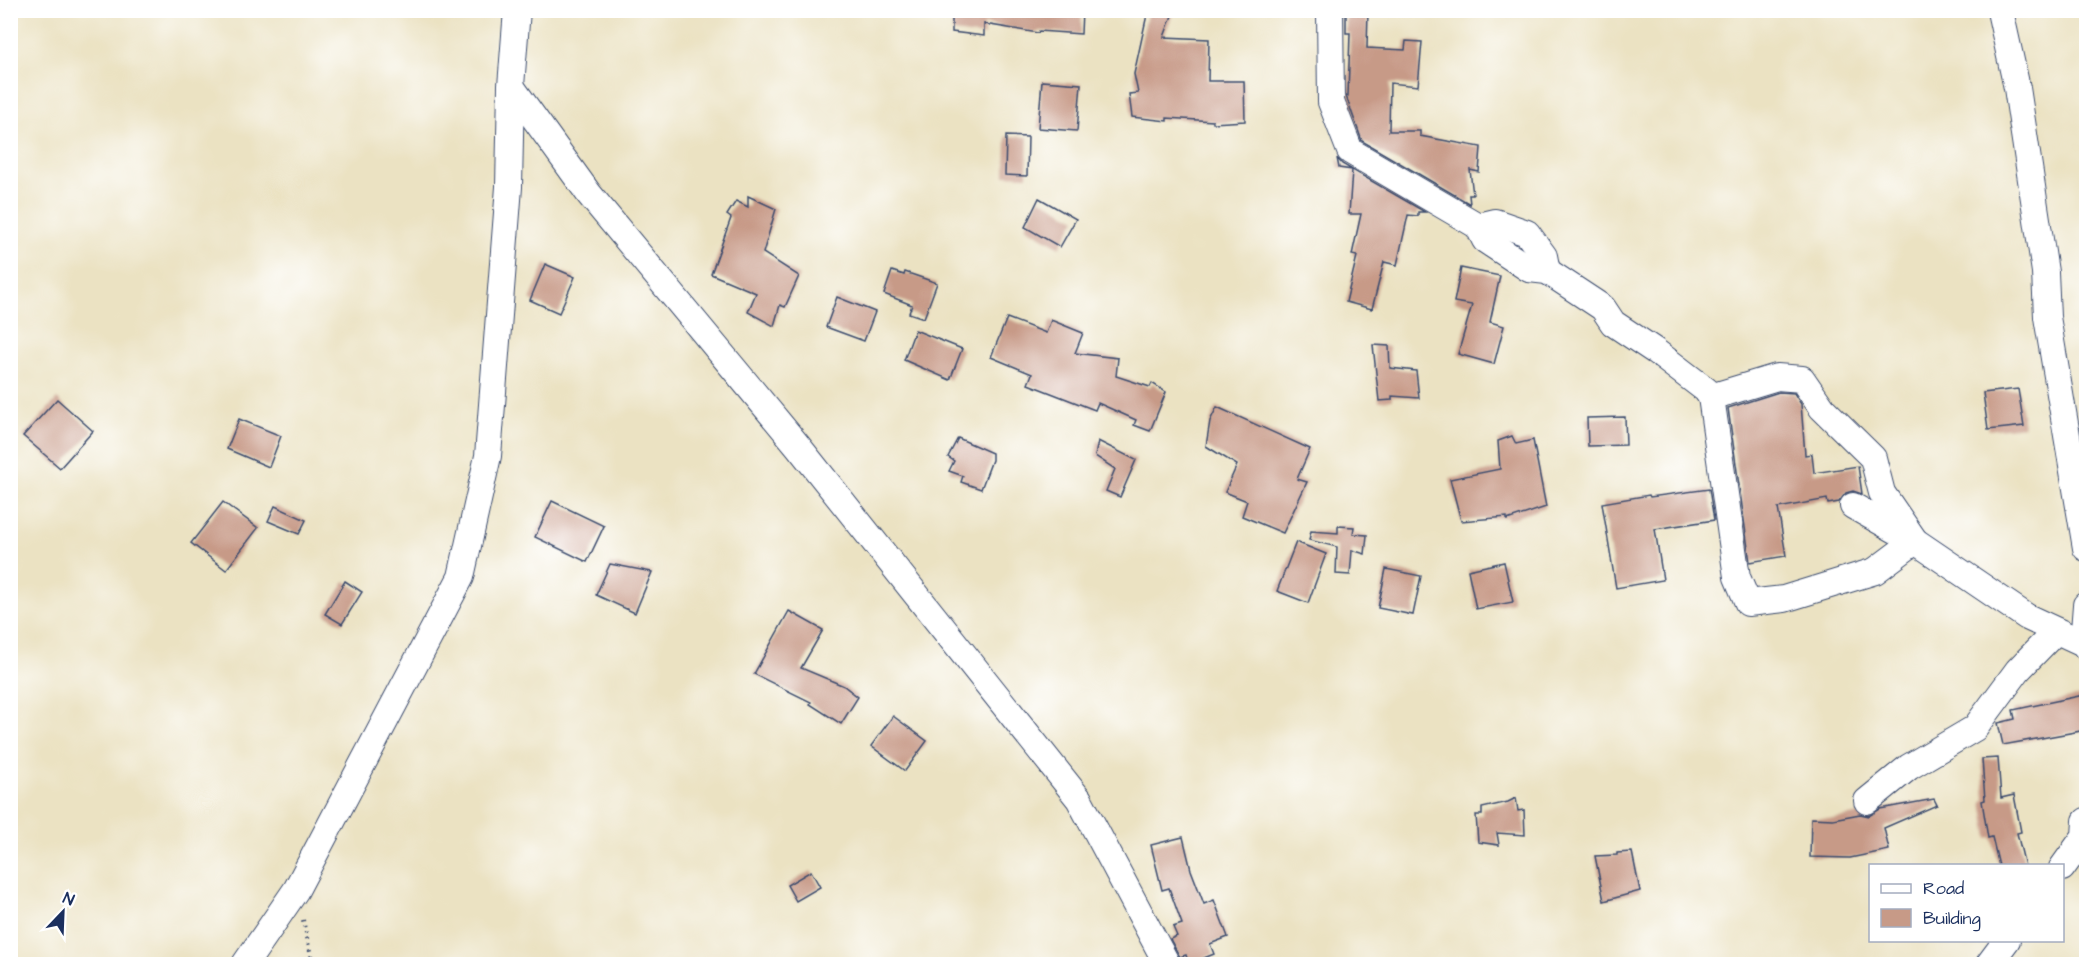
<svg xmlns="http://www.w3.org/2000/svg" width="2097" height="975" font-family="'Architects Daughter',sans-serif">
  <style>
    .building { fill: #c79a87 }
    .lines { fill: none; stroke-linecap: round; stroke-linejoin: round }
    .minor-casing { stroke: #3a4a6d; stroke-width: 28 }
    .path { stroke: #3a4a6d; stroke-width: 4; stroke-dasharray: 1.5 4.5; stroke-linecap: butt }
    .minor { stroke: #fff; stroke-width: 26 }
  </style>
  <rect width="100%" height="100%" fill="#fff"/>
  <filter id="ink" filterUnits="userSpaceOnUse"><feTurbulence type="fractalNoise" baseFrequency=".0167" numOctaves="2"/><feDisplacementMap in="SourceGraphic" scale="12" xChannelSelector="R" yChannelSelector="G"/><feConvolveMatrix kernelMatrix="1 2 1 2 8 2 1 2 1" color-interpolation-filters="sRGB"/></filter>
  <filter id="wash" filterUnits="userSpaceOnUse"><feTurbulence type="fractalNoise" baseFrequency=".008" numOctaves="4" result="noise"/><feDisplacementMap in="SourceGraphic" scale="24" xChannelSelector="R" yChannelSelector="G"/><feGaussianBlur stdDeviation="1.35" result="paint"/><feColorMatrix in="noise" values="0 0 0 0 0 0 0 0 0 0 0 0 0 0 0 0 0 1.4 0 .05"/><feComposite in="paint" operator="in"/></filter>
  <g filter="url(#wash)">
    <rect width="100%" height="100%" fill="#ebe2c2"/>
    <g id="blocks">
      <g class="building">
        <path d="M958,10H1082L1081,34L1039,31L1038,33L984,24V36L952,32V18L957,17Z"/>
        <path d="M1148,10H1167V13H1173L1164,37L1209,39L1208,81H1244L1245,121L1213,123V121L1167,118V121L1132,117L1129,94L1138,93L1134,74Z"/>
        <path d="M1346,10H1368L1367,48L1405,50L1406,41L1422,42L1418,86L1390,83L1389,131H1420V136L1481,147L1479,172L1470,170L1473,195H1469L1470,204L1362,141L1346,96H1348L1350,33H1346Z"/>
        <path d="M1042,81L1081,84L1077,131L1038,128Z"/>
        <path d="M1006,136L1028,137L1027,176L1005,175Z"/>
        <path d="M1337,158L1342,164L1425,212H1418V216L1408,215L1397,265L1384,262L1372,309L1346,302L1357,256L1352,255L1361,214H1349L1352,170L1339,168Z"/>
        <path d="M748,196L776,209L763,253L799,276L785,307L780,305L774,326L748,312L756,293L711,274L731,218L727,215L736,201L748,207Z"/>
        <path d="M1039,198L1076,219L1060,247L1025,227Z"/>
        <path d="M545,264L575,277L559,313L530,300Z"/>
        <path d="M1461,268L1500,276L1490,322L1504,326L1494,364L1458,354L1472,305L1454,302Z"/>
        <path d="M892,271L904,275L905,272L937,283L924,318L909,313L912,305L884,294Z"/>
        <path d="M837,297L875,312L864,341L826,327Z"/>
        <path d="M1007,318L1046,333L1051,320L1083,333L1075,353L1118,358L1116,376L1150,387L1152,383L1166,392L1150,431L1134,425L1136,420L1098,403L1095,410L1028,384L1032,374L991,357Z"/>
        <path d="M915,330L962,349L950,380L904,360Z"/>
        <path d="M1373,345L1389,346L1390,368L1416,371L1419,398L1392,396V400L1379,401Z"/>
        <path d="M2018,389L2024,426L1988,430L1983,393Z"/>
        <path d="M1779,392L1794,393L1801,404L1805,455L1812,454L1814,473L1858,466L1862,494L1853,491L1846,493L1839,502L1828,504L1827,499L1778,508L1786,556L1750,562L1728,408Z"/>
        <path d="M57,399L93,431L60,468L23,436Z"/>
        <path d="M1217,407L1310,449L1297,479L1307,482L1283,533L1242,516L1247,501L1225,492L1237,465L1206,446L1210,421Z"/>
        <path d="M1625,417L1626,445L1588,446L1587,418Z"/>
        <path d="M239,419L281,436L269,467L227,449Z"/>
        <path d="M1512,436L1516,444L1533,440L1546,507L1507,520V517L1461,521L1450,479L1500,469L1498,441Z"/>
        <path d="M958,438L992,453V460L981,489L961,482L963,476L949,471L954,461L948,457Z"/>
        <path d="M1098,441L1136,460L1120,497L1106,491L1115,469L1095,456Z"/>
        <path d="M1709,489L1714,520L1655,529L1663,580L1616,588L1602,503L1649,495L1650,497Z"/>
        <path d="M552,501L604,526L587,562L535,537Z"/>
        <path d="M223,502L258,528L226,570L191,543Z"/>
        <path d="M275,506L306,520L299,534L268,521Z"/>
        <path d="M1338,526L1354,527L1353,534L1367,535L1365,554L1352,550L1350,575L1336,574L1337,547L1309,540L1311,531L1338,533Z"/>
        <path d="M1296,542L1326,554L1308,603L1277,591Z"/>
        <path d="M1504,562L1513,602L1476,609L1468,570Z"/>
        <path d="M610,564L652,572L635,613L596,595Z"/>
        <path d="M1386,569L1421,576L1413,615L1378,608Z"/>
        <path d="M345,581L362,592L342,624L325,614Z"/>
        <path d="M789,611L823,630L801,668L844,686L858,697L841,724L810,704L811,702L754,674Z"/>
        <path d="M2084,695L2086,707V730L2003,745L1998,723L2015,719L2013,710Z"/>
        <path d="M893,716L927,741L905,771L871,746Z"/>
        <path d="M1998,758L2001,798L2014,795L2021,832L2017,833L2025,866H1999L1992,837L1988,838L1982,801L1985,800L1982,759Z"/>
        <path d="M1516,798L1518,811L1524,810L1525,835L1497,833L1499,845L1478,842L1476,815H1482V808L1508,802Z"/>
        <path d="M1934,799L1937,805L1884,828L1889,850L1850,858L1810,857L1811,818L1833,819L1860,814L1869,816L1880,809Z"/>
        <path d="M1183,837L1191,870L1204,904L1214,900L1228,937L1210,944L1214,954L1189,964L1186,955L1180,957L1170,939L1177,936L1173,927L1182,924L1169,888L1162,890L1151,845Z"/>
        <path d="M1632,852L1640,891L1604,901L1595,856L1617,855V853Z"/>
        <path d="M811,871L820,887L796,901L787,885Z"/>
      </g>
    </g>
  </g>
  <g filter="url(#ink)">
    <use href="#blocks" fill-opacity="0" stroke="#3a4a6d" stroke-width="1.5"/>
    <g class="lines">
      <g class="minor-casing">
        <g id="minor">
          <path d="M1330,10L1331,102L1350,151L1478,226L1485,240L1529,269L1547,271L1603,308L1613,323L1655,351L1706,390L1711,397L1737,577L1748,603L1784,599L1875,571L1915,541"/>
          <path d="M2000,11L2017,88L2045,272L2047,317L2086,548"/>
          <path d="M511,86L589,194L798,446L1079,799L1167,964"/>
          <path d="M1478,226L1495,222L1527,233L1544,256L1547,271"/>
          <path d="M1711,397L1777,377L1802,379L1822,408L1873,458L1882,493L1915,541"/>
          <path d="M1853,506L1915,541L2027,617L2083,643L2086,647"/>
          <path d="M2083,643L2086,605"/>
          <path d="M1867,801L1909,767L1975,728L2018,670L2056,631"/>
          <path d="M2062,868L2085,836L2086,821"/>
          <path d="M245,964L296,890L461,577L488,456L509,187L511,86L517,10"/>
          <path d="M1989,964L2007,940"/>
        </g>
      </g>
      <path class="path" d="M303,920L313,964"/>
      <use href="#minor" class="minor"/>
    </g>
  </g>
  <rect width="2097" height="975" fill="none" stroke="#fff" stroke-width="36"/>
  <rect x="1869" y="864" width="195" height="78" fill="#ffffff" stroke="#a4acbf" stroke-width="1.5"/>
  <rect x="1881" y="884" width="30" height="9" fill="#ffffff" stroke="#a4acbf" stroke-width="1.5"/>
  <text x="1923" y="894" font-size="18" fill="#1b2f5e">Road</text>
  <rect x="1881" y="909" width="30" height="18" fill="#c79a87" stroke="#a4acbf" stroke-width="1.5"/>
  <text x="1923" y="924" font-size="18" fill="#1b2f5e">Building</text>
  <g transform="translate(63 912) rotate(23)" stroke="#ffffff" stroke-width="4.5" paint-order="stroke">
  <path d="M0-4.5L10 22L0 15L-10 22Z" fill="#1b2f5e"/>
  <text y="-9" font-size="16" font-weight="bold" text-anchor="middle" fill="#1b2f5e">N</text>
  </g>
</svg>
